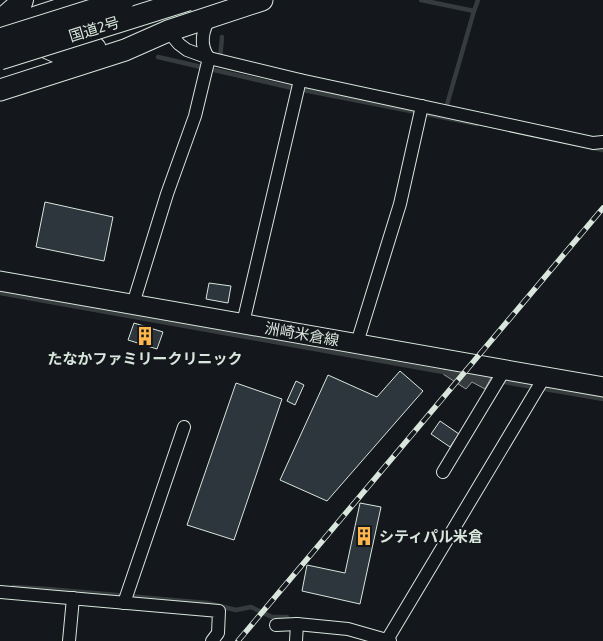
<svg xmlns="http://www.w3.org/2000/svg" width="603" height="641" font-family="'Asap Condensed','Noto Sans JP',sans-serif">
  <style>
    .water { fill: #363b3e; stroke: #939e99 }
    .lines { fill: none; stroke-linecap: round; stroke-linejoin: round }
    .stream { stroke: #363b3e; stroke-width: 4.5 }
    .building { fill: #2c363c; stroke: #d8e6dc }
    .minor-casing { stroke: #d8e6dc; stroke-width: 14 }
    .secondary-casing { stroke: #d8e6dc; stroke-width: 21 }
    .primary-casing { stroke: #d8e6dc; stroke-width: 22 }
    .trunk-casing { stroke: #d8e6dc; stroke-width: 23 }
    .minor { stroke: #14181c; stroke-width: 12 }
    .secondary { stroke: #14181c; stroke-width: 19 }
    .primary { stroke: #14181c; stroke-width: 20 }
    .trunk { stroke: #14181c; stroke-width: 21 }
    .rail-casing { stroke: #d8e6dc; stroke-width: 5.5 }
    .rail { stroke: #14181c; stroke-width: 4; stroke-dasharray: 11; stroke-linecap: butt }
    .trunk-bridge-casing { stroke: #d8e6dc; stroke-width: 23; stroke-linecap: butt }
    .trunk-bridge { stroke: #14181c; stroke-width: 21 }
    .labels { text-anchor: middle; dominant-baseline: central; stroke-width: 4; stroke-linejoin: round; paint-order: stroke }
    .street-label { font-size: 15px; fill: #d8e6dc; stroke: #14181c }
    .poi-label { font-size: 15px; font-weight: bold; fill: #d8e6dc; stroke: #14181c }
  </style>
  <rect width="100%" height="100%" fill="#14181c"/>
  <path class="water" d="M444,369L492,376L485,389L472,382L466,389L443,374Z"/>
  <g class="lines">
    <g class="stream">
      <path d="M421,0L474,11L478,0"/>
      <path d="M158,57L288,87L477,124"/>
      <path d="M220,59L222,37"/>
      <path d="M446,108L474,11"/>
      <path d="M592,148L603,150"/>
      <path d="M0,293L449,373"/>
      <path d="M498,381L603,399"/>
      <path d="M13,587L48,589L207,603L236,610L251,607L272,617H287"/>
    </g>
  </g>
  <g class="building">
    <path d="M45,202L113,217L104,261L36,247Z"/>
    <path d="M209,283L231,286L228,303L206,299Z"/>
    <path d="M134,323L163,332L157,349L128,340Z"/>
    <path d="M400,371L423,391L327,501L280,480L328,375L377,397Z"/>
    <path d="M296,381L304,385L295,405L287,401Z"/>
    <path d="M236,383L282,399L234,540L187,525Z"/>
    <path d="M440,421L459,434L450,447L431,434Z"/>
    <path d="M360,503L381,507L360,604L302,591L307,565L345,573Z"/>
  </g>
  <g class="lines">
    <g class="minor-casing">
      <g id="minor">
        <path d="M168,31L179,44L187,50L209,58L300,80L593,143L603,142"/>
        <path d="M209,58C199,46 202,29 211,17"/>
        <path d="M133,304L167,194L195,116L209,58"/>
        <path d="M243,323L300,80"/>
        <path d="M357,343L400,204L422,106"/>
        <path d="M443,472L505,369"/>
        <path d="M0,592L219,611L218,633L212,641"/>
        <path d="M124,603L184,427"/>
        <path d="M276,625L297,624L348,629L390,641"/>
        <path d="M387,640L545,376"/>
        <path d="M69,641L73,598"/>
        <path d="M296,641L297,624"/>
      </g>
    </g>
    <g class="secondary-casing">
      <path id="secondary" d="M0,281L603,387"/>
    </g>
    <g class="primary-casing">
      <path id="primary" d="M0,20L23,0"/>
    </g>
    <g class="trunk-casing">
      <g id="trunk">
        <path d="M21,3L20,22L22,29L36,43L59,53L95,48"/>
        <path d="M36,17L88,0"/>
        <path d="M0,90L125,50L168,31L262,0"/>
      </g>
    </g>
    <use href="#minor" class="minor"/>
    <use href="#secondary" class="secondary"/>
    <use href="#primary" class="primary"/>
    <use href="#trunk" class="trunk"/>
    <g class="rail-casing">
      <path id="rail" d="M238,641L603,208"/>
    </g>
    <use href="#rail" class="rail"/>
    <g class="trunk-bridge-casing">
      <g id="trunk-bridge">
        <path d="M0,39L124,0"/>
        <path d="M0,59L188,0"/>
      </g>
    </g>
    <use href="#trunk-bridge" class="trunk-bridge"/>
  </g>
  <defs>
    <g id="building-bare" transform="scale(1.5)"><path d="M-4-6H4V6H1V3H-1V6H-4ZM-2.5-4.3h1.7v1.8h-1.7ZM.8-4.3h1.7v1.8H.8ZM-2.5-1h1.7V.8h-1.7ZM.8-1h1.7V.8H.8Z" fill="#ffb74d" stroke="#14181c" stroke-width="2.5" paint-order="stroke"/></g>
  </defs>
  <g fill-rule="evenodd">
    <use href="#building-bare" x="145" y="336"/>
    <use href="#building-bare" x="364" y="536"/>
  </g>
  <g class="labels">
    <g class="street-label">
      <text transform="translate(94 29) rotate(-17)">国道2号</text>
      <text transform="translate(302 334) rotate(10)">洲崎米倉線</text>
    </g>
    <g class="poi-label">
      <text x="145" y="358">たなかファミリークリニック</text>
      <text x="379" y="536" text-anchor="start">シティパル米倉</text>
    </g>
  </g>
</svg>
